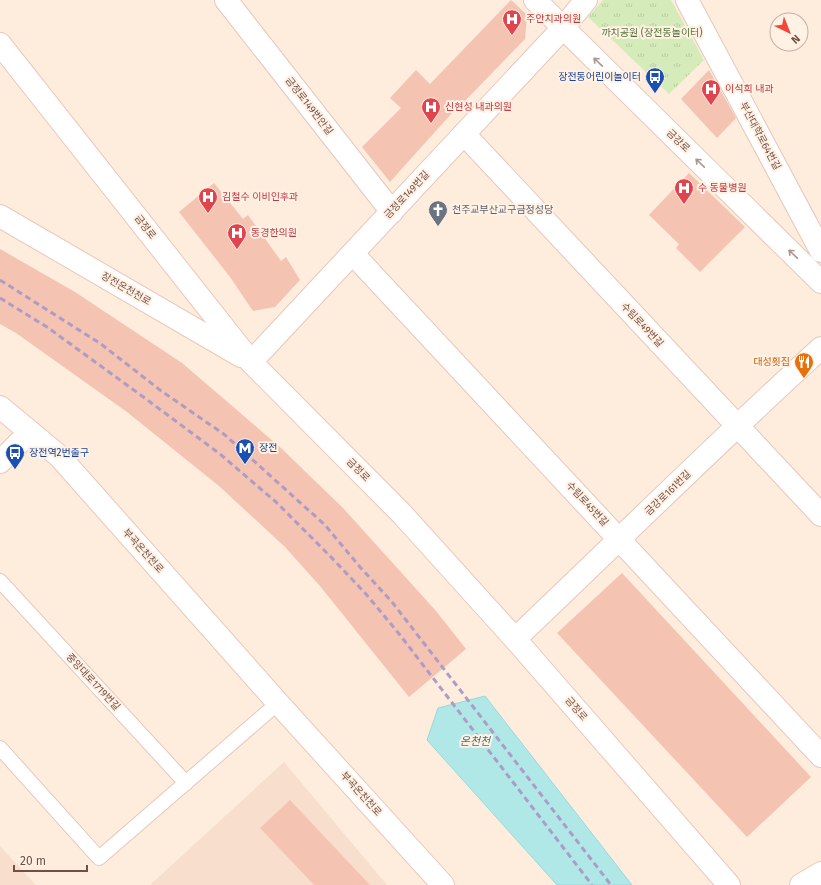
<svg xmlns="http://www.w3.org/2000/svg" width="821" height="885" font-family="'Fira Sans','Noto Sans KR',sans-serif">
  <style>
    .residential { fill: #f8dfcd }
    .park { fill: url(#park-tufts) }
    .water { fill: #b0e8e8; stroke: #96d9db }
    .building { fill: #f5c3b2 }
    .lines { fill: none; stroke-linecap: round; stroke-linejoin: round }
    .lane-casing { stroke: #e4c8bb; stroke-width: 16 }
    .street-casing { stroke: #e4c8bb; stroke-width: 24 }
    .secondary-casing { stroke: #eac8b8; stroke-width: 24 }
    .lane { stroke: #fff; stroke-width: 14 }
    .street { stroke: #fff; stroke-width: 22 }
    .secondary { stroke: #fff; stroke-width: 22 }
    .rail { stroke: #ad9cc6; stroke-width: 3; stroke-dasharray: 6 4; stroke-linecap: butt }
    .oneway { stroke: #ac958f }
    .labels { text-anchor: middle; dominant-baseline: central; stroke-width: 4; stroke-linejoin: round; paint-order: stroke }
    .health-label { font-size: 10px; fill: #be3a42; stroke: #fff1e4; text-anchor: start }
    .park-label { font-size: 10px; fill: #537539; stroke: #fff1e4 }
    .transit-label { font-size: 10px; fill: #164399; stroke: #fff1e4; text-anchor: start }
    .street-label { font-size: 10px; fill: #744e44; stroke: #fff1e4 }
    .worship-label { font-size: 10px; fill: #5b616d; stroke: #fff1e4; text-anchor: start }
    .food-label { font-size: 10px; fill: #c56008; stroke: #fff1e4; text-anchor: end }
    .water-label { font-size: 11px; font-style: italic; fill: #357375; stroke: #fff1e4 }
  </style>
  <defs>
    <pattern id="park-tufts" width="24" height="20" patternUnits="userSpaceOnUse"><rect width="24" height="20" fill="#d5ecba"/><path d="M3 7l-1-3M5 7V3M7 7l1-3M15 17l-1-3M17 17v-4M19 17l1-3" fill="none" stroke="#bacca1"/></pattern>
  </defs>
  <rect width="100%" height="100%" fill="#feecdc"/>
  <g class="residential">
    <path d="M284,762L387,885H150Z"/>
    <path d="M0,846L36,885H0Z"/>
  </g>
  <path class="park" d="M603,0H671L704,60L669,94L588,17Z"/>
  <path class="water" d="M485,696L632,885H557L427,740L438,708Z"/>
  <g class="building">
    <path d="M511,0L527,15L525,39L461,105L460,104L390,182L362,147L401,108L390,98L416,70L430,84Z"/>
    <path d="M709,70L736,118L717,138L681,99Z"/>
    <path d="M689,173L745,227L700,272L676,248L679,244L649,215Z"/>
    <path d="M214,183L243,219L248,215L281,261L286,257L300,280L275,307L253,311L230,277L179,212Z"/>
    <path d="M0,249L75,292L182,363L231,405L282,449L343,508L436,611L466,649L409,697L320,586L285,547L219,486L127,412L16,333L0,324Z"/>
    <path d="M622,573L811,777L747,837L557,633Z"/>
    <path d="M290,800L370,885H314L260,828Z"/>
  </g>
  <g class="lines">
    <g class="lane-casing">
      <g id="lane">
        <path d="M0,581L186,783"/>
        <path d="M0,748L99,858L278,703"/>
      </g>
    </g>
    <g class="street-casing">
      <g id="street">
        <path d="M226,0L392,212"/>
        <path d="M687,0L821,251"/>
        <path d="M464,134L821,515"/>
        <path d="M353,254L821,756"/>
        <path d="M251,362L563,28L586,0"/>
        <path d="M0,462L30,432"/>
        <path d="M515,639C617,542 717,443 821,348"/>
      </g>
    </g>
    <g class="secondary-casing">
      <g id="secondary">
        <path d="M535,0L821,282"/>
        <path d="M0,44L251,362L402,514L515,639L729,885"/>
        <path d="M0,216L241,356"/>
        <path d="M0,407L59,456L278,703L443,885"/>
        <path d="M801,885L821,873"/>
      </g>
    </g>
    <use href="#lane" class="lane"/>
    <use href="#street" class="street"/>
    <use href="#secondary" class="secondary"/>
    <g class="rail">
      <path d="M0,280L101,344L160,390L225,435L325,525L360,567L392,602L611,885"/>
      <path d="M0,298L47,327L142,396L220,454L276,502L330,556L366,594L400,635L592,885"/>
    </g>
  </g>
  <defs><path id="oneway-shaft" d="M-6 0H5M1.5-3L5.5 0L1.5 3" fill="none" stroke-width="1.6" stroke-linecap="round" stroke-linejoin="round"/></defs>
  <g class="oneway">
    <use href="#oneway-shaft" transform="translate(598 62) rotate(-136)"/>
    <use href="#oneway-shaft" transform="translate(700 163) rotate(-136)"/>
    <use href="#oneway-shaft" transform="translate(793 254) rotate(-136)"/>
  </g>
  <defs>
    <g id="hospital-pin" transform="scale(1)"><path d="M0 17L-7.5 6A9.5 9.5 0 1 1 7.5 6Z" fill="#e0444e" stroke="#fff1e4"/><path d="M-5-5h3v3.5h4V-5h3V5h-3V1.5h-4V5h-3Z" fill="#fff"/></g>
    <g id="bus-pin" transform="scale(1)"><path d="M0 17L-7.5 6A9.5 9.5 0 1 1 7.5 6Z" fill="#1a4fb4" stroke="#fff1e4"/><path d="M-5-6H5V4H4V6H2V4H-2V6H-4V4H-5ZM-3.5-4V0h7V-4ZM-3.5 1.2v1.5H-2V1.2ZM2 1.2v1.5H3.5V1.2Z" fill="#fff"/></g>
    <g id="church-pin" transform="scale(1)"><path d="M0 17L-7.5 6A9.5 9.5 0 1 1 7.5 6Z" fill="#6b7280" stroke="#fff1e4"/><path d="M-1.2-6h2.4v3.5h3.3v2.4h-3.3V6h-2.4V-.1h-3.3v-2.4h3.3Z" fill="#fff"/></g>
    <g id="restaurant-pin" transform="scale(1)"><path d="M0 17L-7.5 6A9.5 9.5 0 1 1 7.5 6Z" fill="#e8710a" stroke="#fff1e4"/><path d="M-5-6h1v4h1v-4h1v4h1v-4h1v5L-1.5 .5V6h-2V.5L-5-1ZM5-6V6H3V1.5H1.5Q1.5-4 5-6Z" fill="#fff"/></g>
    <g id="metro-pin" transform="scale(1)"><path d="M0 17L-7.5 6A9.5 9.5 0 1 1 7.5 6Z" fill="#1a4fb4" stroke="#fff1e4"/><path d="M-5.5 5V-5H-3L0 0L3-5H5.5V5H3V-.5L0 4L-3-.5V5Z" fill="#fff"/></g>
  </defs>
  <g fill-rule="evenodd">
    <use href="#hospital-pin" x="512" y="19"/>
    <use href="#bus-pin" x="655" y="77"/>
    <use href="#hospital-pin" x="711" y="89"/>
    <use href="#hospital-pin" x="431" y="107"/>
    <use href="#hospital-pin" x="684" y="188"/>
    <use href="#hospital-pin" x="208" y="197"/>
    <use href="#church-pin" x="438" y="210"/>
    <use href="#hospital-pin" x="237" y="233"/>
    <use href="#restaurant-pin" x="804" y="362"/>
    <use href="#metro-pin" x="245" y="448"/>
    <use href="#bus-pin" x="15" y="453"/>
  </g>
  <g class="labels">
    <g class="health-label">
      <text x="526" y="19">주안치과의원</text>
      <text x="725" y="89">이석희 내과</text>
      <text x="445" y="107">신현성 내과의원</text>
      <text x="698" y="188">수 동물병원</text>
      <text x="222" y="197">김철수 이비인후과</text>
      <text x="251" y="233">동경한의원</text>
    </g>
    <g class="park-label">
      <text x="652" y="33">까치공원 (장전동놀이터)</text>
    </g>
    <g class="transit-label">
      <text x="641" y="77" text-anchor="end">장전동어린이놀이터</text>
      <text x="259" y="448">장전</text>
      <text x="29" y="453">장전역2번출구</text>
    </g>
    <g class="street-label">
      <text transform="translate(309 106) rotate(52)">금정로149번안길</text>
      <text transform="translate(760 136) rotate(62)">부산대학로64번길</text>
      <text transform="translate(678 141) rotate(44)">금강로</text>
      <text transform="translate(407 195) rotate(-47)">금정로149번길</text>
      <text transform="translate(145 227) rotate(52)">금정로</text>
      <text transform="translate(126 289) rotate(30)">장전온천천로</text>
      <text transform="translate(642 325) rotate(47)">수림로49번길</text>
      <text transform="translate(358 470) rotate(45)">금정로</text>
      <text transform="translate(668 493) rotate(-44)">금강로161번길</text>
      <text transform="translate(587 504) rotate(47)">수림로45번길</text>
      <text transform="translate(143 551) rotate(48)">부곡온천천로</text>
      <text transform="translate(93 682) rotate(47)">중앙대로1719번길</text>
      <text transform="translate(576 709) rotate(49)">금정로</text>
      <text transform="translate(361 794) rotate(48)">부곡온천천로</text>
    </g>
    <g class="worship-label">
      <text x="452" y="210">천주교부산교구금정성당</text>
    </g>
    <g class="food-label">
      <text x="790" y="362">대성횟집</text>
    </g>
    <g class="water-label">
      <text x="475" y="741">온천천</text>
    </g>
  </g>
  <g transform="translate(789 32) rotate(137)"><circle r="19" fill="#fff1e4" stroke="#c7b0a4"/>
  <path d="M0-3L7 15L0 10L-7 15Z" fill="#f34636"/>
  <text y="-6" font-size="11" font-weight="bold" text-anchor="middle" fill="#744e44">N</text>
  </g>
  <path d="M14 865v6h73v-6" fill="none" stroke="#744e44" stroke-width="2"/>
  <text x="20" y="865" font-size="12" fill="#744e44" stroke="#fff1e4" stroke-width="3" paint-order="stroke">20 m</text>
</svg>
